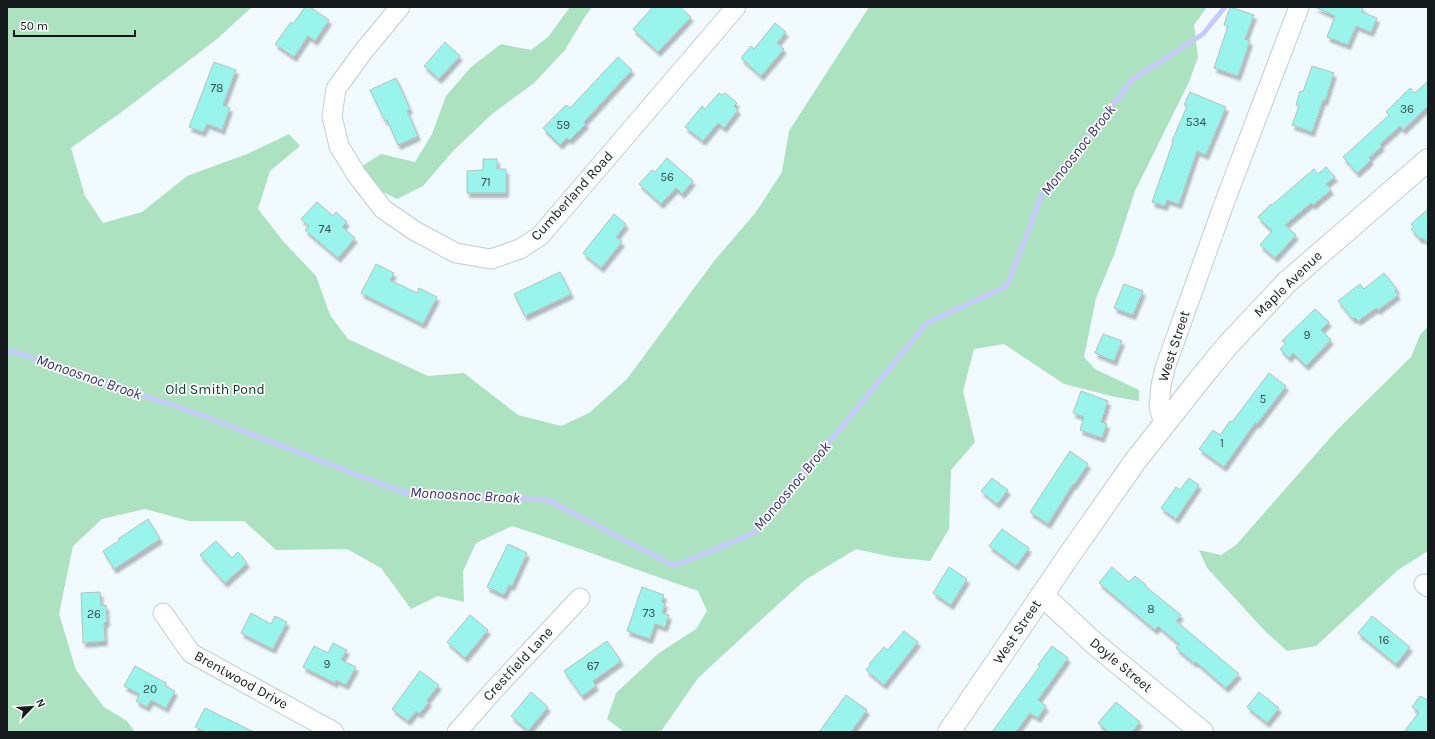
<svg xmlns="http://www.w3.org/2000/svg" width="1435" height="739" font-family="Karla,sans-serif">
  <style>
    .green { fill: #ace2c0 }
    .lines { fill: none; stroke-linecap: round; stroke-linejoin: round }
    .stream { stroke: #c6c9fc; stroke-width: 5 }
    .building { fill: #99f4eb; stroke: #b0c2c0; filter: url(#shadow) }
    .street-casing { stroke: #beced3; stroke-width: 21 }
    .secondary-casing { stroke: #beced3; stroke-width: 24 }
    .street { stroke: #fff; stroke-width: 19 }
    .secondary { stroke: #fff; stroke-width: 22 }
    .labels { text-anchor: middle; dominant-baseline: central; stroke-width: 3.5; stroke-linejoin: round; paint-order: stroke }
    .number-label { font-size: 12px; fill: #355050 }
    .street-label { font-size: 14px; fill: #141a1c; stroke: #fff }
    .park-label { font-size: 14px; fill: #033a21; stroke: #fff }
    .water-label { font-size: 15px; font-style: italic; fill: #37327a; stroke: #fff }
  </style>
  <defs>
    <filter id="shadow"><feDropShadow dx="2.5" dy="4.5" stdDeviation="1" flood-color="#0004"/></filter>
  </defs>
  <rect width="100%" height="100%" fill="#f1fbff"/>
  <g class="green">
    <path d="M7,7H252L217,39L123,111L71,148L85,196L103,223L142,212L187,176L247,154L289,134L300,146L270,171L258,209L283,241L316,276L330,315L348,339L428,376L464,373L518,415L561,426L589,413L627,379L714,261L756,212L782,172L789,131L869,7H1207L1194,25L1198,57L1189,82L1135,191L1114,255L1096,298L1084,357L1095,369L1139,390V401L1115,397L1064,384L1004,344L974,349L963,391L975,442L951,470L949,529L930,561L892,557L856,549L805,580L750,630L698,678L662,730L656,732H624L607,719L616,693L659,653L696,629L707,611L698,591C636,570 575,546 512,526L476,543L463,571L464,602L438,596L411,609L381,568L347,549L276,550L244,521H189L145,509L102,519L73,546L59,614L76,670L104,707L127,721L135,732H7Z"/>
    <path d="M570,7H592L584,18L565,50L534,83L492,114L454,150L423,186L397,199L377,189L360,167L381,154L415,162L432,134L446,96L471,67L501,44L531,50L548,37Z"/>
    <path d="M1428,326V551L1398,570L1316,646L1287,651L1266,632L1207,568L1199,550L1221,555L1236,545L1337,430L1411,357L1420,335Z"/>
  </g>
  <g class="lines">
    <path class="stream" d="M7,353L12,351L204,416L402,492L548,500L674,566L754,533L927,323L1007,286L1041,197L1132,80L1203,34L1225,7"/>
  </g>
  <g class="building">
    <path d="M305,7H310L329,20L315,41L308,36L294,57L275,44L291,22L293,24Z"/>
    <path d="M653,7H680L691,17L658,52L633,29Z"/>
    <path d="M1230,7L1254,15L1245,39L1250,41L1238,76L1214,68L1228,26L1224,25Z"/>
    <path d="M1315,7H1363L1362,12L1377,18L1371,32L1356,26L1348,45L1327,37L1335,16Z"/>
    <path d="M775,23L786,32L777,43L784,49L761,76L741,58L751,46L754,49Z"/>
    <path d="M445,42L460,56L439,79L424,66Z"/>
    <path d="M618,57L632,70L584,122L586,124L570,140L567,138L560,145L543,128L566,105L570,108Z"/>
    <path d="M214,62L236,70L223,105L230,108L222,130L207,124L203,132L189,127Z"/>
    <path d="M1312,66L1334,73L1325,101L1323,100L1312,132L1292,125L1299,106L1296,105L1300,91L1303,92Z"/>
    <path d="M396,78L410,109L407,111L418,136L398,145L387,120L385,121L370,90Z"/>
    <path d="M1428,81V106L1403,130L1400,126L1380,144L1382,146L1369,158L1371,160L1357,173L1343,157L1389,115L1386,112L1410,88L1415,93Z"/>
    <path d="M1190,92L1226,107L1206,155L1197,151L1179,204L1167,200L1165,206L1152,202L1173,142L1172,141L1187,106L1184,105Z"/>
    <path d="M719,93L722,95L725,93L737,103L734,106L738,110L724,128L718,123L703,141L685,127L702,106L705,109Z"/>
    <path d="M667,158L693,181L682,194L676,188L661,204L639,184L652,170L655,172Z"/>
    <path d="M483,159H497V169H506V193H467V171L483,170Z"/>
    <path d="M1326,167L1335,177L1326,184L1331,190L1313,205L1311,203L1285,225L1296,235L1275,258L1260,245L1272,231L1258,217L1271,204L1272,205L1314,169L1318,174Z"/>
    <path d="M317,202L333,216L336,212L347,222L342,227L355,238L338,258L305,230L309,226L301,219Z"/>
    <path d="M1428,209V244L1423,238L1420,239L1411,229L1414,227L1411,224Z"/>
    <path d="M614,214L626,224L616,237L622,242L601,268L583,253Z"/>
    <path d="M376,264L394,273L390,280L417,293L419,288L437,297L423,324L361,293Z"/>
    <path d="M560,272L571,294L525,316L514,294Z"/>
    <path d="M1384,273L1397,289L1395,291L1398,295L1378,310L1376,308L1358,321L1355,318L1353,319L1338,301L1360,284L1364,289Z"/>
    <path d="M1124,284L1143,291L1133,315L1114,308Z"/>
    <path d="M1315,309L1329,322L1321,330L1331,340L1306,366L1293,353L1289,358L1280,349L1286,344L1282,341Z"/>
    <path d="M1103,334L1122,341L1114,361L1095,353Z"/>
    <path d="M1269,373L1286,386L1257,424L1255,423L1224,467L1199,449L1213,430L1220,435L1230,421L1232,422Z"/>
    <path d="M1081,391L1108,401L1101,422L1107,424L1102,438L1080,430L1084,417L1073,413Z"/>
    <path d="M1070,451L1088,464L1074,485L1073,484L1048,524L1030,512Z"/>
    <path d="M992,478L1008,490L997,504L981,491Z"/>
    <path d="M1189,478L1199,485L1176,519L1161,508L1176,487L1180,490Z"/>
    <path d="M148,519L160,539L114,569L103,551L120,540L118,539Z"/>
    <path d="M1002,529L1029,548L1016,566L989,546Z"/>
    <path d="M216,541L232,558L238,552L247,563L225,583L200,555Z"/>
    <path d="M508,544L527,553L512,586L509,585L504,595L487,587Z"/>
    <path d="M949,567L967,579L951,605L933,593Z"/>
    <path d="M1112,567L1129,582L1135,576L1146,585L1145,586L1181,615L1176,621L1239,674L1226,688L1196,662L1194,663L1176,648L1179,644L1158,626L1155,630L1099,583Z"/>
    <path d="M642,587L664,595L662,602L665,603L662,613L669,615L665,627L655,624L650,639L627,631Z"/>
    <path d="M100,592L101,606L106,605L107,622L104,623L105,641L83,643L81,593Z"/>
    <path d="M251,613L271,624L275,616L287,622L273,649L241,633Z"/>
    <path d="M470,615L488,630L465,658L447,642Z"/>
    <path d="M1372,616L1410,647L1396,664L1358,633Z"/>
    <path d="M904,631L918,642L884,685L866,670L870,665L869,664L884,647L888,650Z"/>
    <path d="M607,641L621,661L593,681L596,686L582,696L564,671Z"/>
    <path d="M333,643L347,650L341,660L356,667L346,685L336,680L335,683L303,667L314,646L328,653Z"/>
    <path d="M1052,646L1068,658L1038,700L1046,706L1038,718L1030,713L1016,732H992L1040,666L1038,665Z"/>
    <path d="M135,666L166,683L165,686L175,691L166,708L151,700L147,707L136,701L140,694L124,686Z"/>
    <path d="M420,671L439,685L427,700L429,702L419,714L416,711L408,721L392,709Z"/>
    <path d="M531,692L548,707L528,731L511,716Z"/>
    <path d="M1259,692L1279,708L1267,723L1247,707Z"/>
    <path d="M846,695L867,710L851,732H819Z"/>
    <path d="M1420,696L1428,700V732H1404L1419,712L1412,707Z"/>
    <path d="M1116,702L1140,722L1132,732H1109L1098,723Z"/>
    <path d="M205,708L254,732H205L195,727Z"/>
  </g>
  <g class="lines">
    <g class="street-casing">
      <g id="street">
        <path d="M400,7L362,53L336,89L332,116L339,146L356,174L383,209L415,231L456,253L491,259L520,249L540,236L736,7"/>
        <path d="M1164,424L1159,407L1161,385L1165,368L1225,201L1299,7"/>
        <path d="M1424,584L1428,587"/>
        <path d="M163,613L191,653L334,732"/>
        <path d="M457,732L493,691L580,598"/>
      </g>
    </g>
    <g class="secondary-casing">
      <g id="secondary">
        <path d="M1042,595L1095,644L1202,732"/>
        <path d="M949,732L1070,554L1136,460L1204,374L1227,346L1286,283L1428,160"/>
      </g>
    </g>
    <use href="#street" class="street"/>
    <use href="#secondary" class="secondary"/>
  </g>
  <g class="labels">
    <g class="number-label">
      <text x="217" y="88">78</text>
      <text x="1407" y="109">36</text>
      <text x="1196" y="122">534</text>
      <text x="563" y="125">59</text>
      <text x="667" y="177">56</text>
      <text x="486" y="182">71</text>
      <text x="325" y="229">74</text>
      <text x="1307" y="335">9</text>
      <text x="1263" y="399">5</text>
      <text x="1222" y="443">1</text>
      <text x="1151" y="609">8</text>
      <text x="649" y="613">73</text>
      <text x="94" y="614">26</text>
      <text x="1384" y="640">16</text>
      <text x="327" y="664">9</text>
      <text x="593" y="666">67</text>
      <text x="150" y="689">20</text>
    </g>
    <g class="street-label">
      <text transform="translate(572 196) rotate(-48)">Cumberland Road</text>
      <text transform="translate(1288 284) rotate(-44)">Maple Avenue</text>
      <text transform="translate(1174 346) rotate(-72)">West Street</text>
      <text transform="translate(1017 632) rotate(-56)">West Street</text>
      <text transform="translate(518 664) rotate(-47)">Crestfield Lane</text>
      <text transform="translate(1121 665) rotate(40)">Doyle Street</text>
      <text transform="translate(241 680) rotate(29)">Brentwood Drive</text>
    </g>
    <g class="park-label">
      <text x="215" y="389">Old Smith Pond</text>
    </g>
    <g class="water-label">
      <text transform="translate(1078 150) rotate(-52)">Monoosnoc Brook</text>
      <text transform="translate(89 377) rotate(19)">Monoosnoc Brook</text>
      <text transform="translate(792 486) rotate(-50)">Monoosnoc Brook</text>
      <text transform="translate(465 495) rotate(3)">Monoosnoc Brook</text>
    </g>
  </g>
  <rect width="1435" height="739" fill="none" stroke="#141a1c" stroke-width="16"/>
  <g transform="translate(32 707) rotate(65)" stroke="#ffffff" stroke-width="3" paint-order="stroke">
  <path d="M0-3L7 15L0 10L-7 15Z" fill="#141a1c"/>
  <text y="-6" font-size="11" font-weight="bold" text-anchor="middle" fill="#141a1c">N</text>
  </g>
  <path d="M14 30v6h121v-6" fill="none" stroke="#141a1c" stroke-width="2"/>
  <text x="20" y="30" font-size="12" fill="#141a1c" stroke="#ffffff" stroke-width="3" paint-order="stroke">50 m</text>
</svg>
